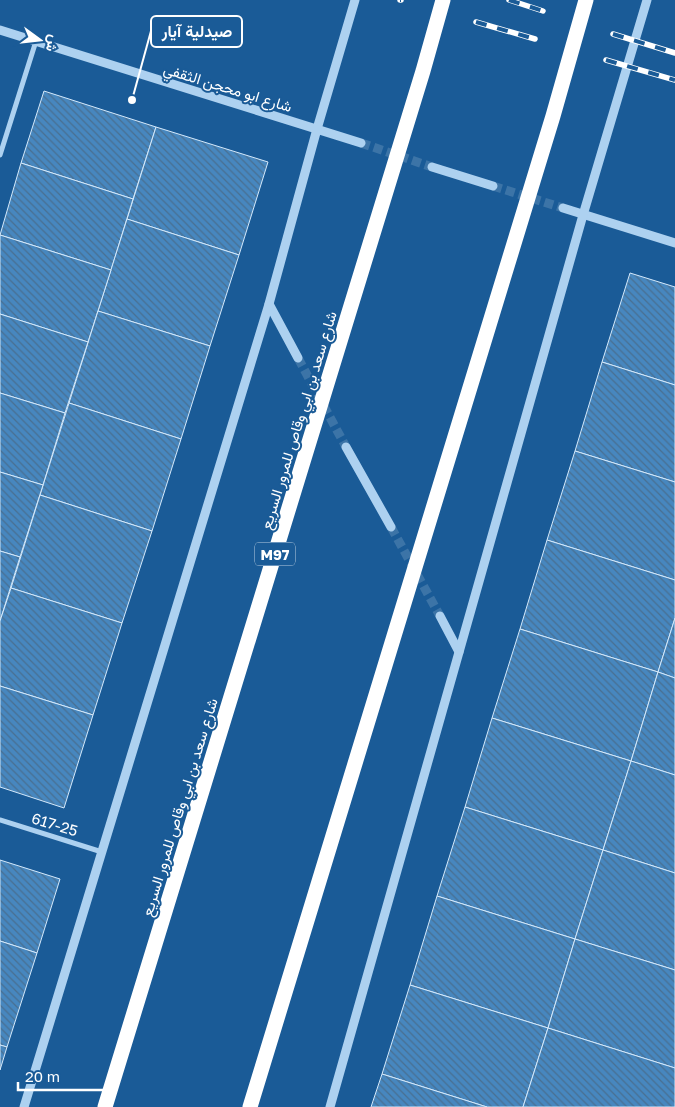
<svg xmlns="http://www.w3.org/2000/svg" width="675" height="1107" font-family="'Golos Text',Vazirmatn,sans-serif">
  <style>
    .building { fill: url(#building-back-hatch); stroke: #d4e9fb }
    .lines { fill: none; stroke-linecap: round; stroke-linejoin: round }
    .tertiary-tunnel { stroke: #3c74a7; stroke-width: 9; stroke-dasharray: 9 4.5; stroke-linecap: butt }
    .minor { stroke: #add1f0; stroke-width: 5 }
    .tertiary { stroke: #add1f0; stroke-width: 9 }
    .rail-casing { stroke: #fff; stroke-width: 5.5 }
    .rail { stroke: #1a5b97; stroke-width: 4; stroke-dasharray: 11; stroke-linecap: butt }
    .motorway-bridge { stroke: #fff; stroke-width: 15 }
    .labels { text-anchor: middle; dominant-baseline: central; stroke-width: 4; stroke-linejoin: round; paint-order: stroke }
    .shield { fill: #1a5b97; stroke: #bacee0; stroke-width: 1 }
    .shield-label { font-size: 14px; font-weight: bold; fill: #fff }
    .street-label { font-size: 15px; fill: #fff; stroke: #1a5b97 }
    .leader { fill: none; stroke: #fff; stroke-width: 2 }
    .callout-dot { fill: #fff; stroke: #1a5b97; stroke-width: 2 }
    .callout { fill: #1a5b97; stroke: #fff; stroke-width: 2 }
    .callout-label { font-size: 16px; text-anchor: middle; font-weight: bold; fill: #fff }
  </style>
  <defs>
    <pattern id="building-back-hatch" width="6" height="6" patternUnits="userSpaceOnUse" patternTransform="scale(1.25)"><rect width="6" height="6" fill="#4787bf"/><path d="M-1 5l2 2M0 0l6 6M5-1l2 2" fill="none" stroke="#496f91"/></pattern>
  </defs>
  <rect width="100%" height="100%" fill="#1a5b97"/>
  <g class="building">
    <path d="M44,91L156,127L133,199L21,163Z"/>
    <path d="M156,127L268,162L239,255L127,219Z"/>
    <path d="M21,163L133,199L111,270L0,235Z"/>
    <path d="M127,219L239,255L210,346L98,311Z"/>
    <path d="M0,235L111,270L88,342L0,314Z"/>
    <path d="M630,273L675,287V385L602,362Z"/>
    <path d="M98,311L210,346L181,439L69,403Z"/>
    <path d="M0,314L88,342L65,413L0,393Z"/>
    <path d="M602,362L675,385V482L575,451Z"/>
    <path d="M0,393L65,413L43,485L0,472Z"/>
    <path d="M69,403L181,439L152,531L40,495Z"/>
    <path d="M575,451L675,482V580L547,540Z"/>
    <path d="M0,472L43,485L20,557L0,551Z"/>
    <path d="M40,495L152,531L122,623L11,588Z"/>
    <path d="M547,540L675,580V618L658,672L520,629Z"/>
    <path d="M0,551L20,557L0,621Z"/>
    <path d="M11,588L122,623L93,715L0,686V621Z"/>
    <path d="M675,618V678L658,672Z"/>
    <path d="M520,629L658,672L631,761L492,718Z"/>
    <path d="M658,672L675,678V775L631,761Z"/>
    <path d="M0,686L93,715L64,808L0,787Z"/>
    <path d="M492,718L631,761L603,850L465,807Z"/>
    <path d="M631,761L675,775V873L603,850Z"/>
    <path d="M465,807L603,850L575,939L437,896Z"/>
    <path d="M603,850L675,873V970L575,939Z"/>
    <path d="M0,860L60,879L37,953L0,941Z"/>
    <path d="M437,896L575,939L548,1028L410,985Z"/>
    <path d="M575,939L675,970V1068L548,1028Z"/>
    <path d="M0,941L37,953L7,1047L0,1045Z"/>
    <path d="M410,985L548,1028L523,1107H487L382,1074Z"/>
    <path d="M548,1028L675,1068V1107H523Z"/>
    <path d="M0,1045L7,1047L0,1070Z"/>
    <path d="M382,1074L487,1107H371Z"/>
  </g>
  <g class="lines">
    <g class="tertiary-tunnel">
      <path d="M361,143L432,167"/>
      <path d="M493,186L563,208"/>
      <path d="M298,358L346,447"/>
      <path d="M391,527L440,616"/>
    </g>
    <g class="minor">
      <path d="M0,155L36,41"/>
      <path d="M0,820L102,852"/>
    </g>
    <g class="tertiary">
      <path d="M0,30L361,143"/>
      <path d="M432,167L493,186"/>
      <path d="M563,208L675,243"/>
      <path d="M269,304L298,358"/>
      <path d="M346,447L391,527"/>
      <path d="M440,616L459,652"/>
      <path d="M24,1107L269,304L317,129L355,0"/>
      <path d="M330,1107L583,215L647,0"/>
    </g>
    <g class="rail-casing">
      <g id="rail">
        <path d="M400,0H401"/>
        <path d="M509,0L543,11"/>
        <path d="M476,22L535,39"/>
        <path d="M613,34L675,53"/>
        <path d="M606,60L675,80"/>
      </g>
    </g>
    <use href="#rail" class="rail"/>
    <g class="motorway-bridge">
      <path d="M105,1107L423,71L443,0"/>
      <path d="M250,1107L553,116L586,0"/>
    </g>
  </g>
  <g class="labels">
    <rect class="shield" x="255" y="542.5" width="40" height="23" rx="4"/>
    <g class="shield-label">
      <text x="275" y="554">M97</text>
    </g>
    <g class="street-label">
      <text transform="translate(228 87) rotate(17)">شارع ابو محجن الثقفي</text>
      <text transform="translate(298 420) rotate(-73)">شارع سعد بن ابي وقاص للمرور السريع</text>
      <text transform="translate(179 807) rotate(-73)">شارع سعد بن ابي وقاص للمرور السريع</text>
      <text transform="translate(55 824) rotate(17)">617-25</text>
    </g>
  </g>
  <path class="leader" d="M132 100L151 31"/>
  <circle class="callout-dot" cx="132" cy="100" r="5"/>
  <rect class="callout" x="151" y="16" width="91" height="31" rx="5"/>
  <g class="callout-label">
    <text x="197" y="37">صيدلية آيار</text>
  </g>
  <g transform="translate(40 40) rotate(105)" stroke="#1a5b97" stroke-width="4" paint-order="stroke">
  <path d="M0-4L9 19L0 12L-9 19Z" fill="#ffffff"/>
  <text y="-8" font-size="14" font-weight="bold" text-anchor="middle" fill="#ffffff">ش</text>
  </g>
  <path d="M18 1082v8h92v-8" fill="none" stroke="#ffffff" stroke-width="2.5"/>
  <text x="25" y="1082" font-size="15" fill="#ffffff" stroke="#1a5b97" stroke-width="4" paint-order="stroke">20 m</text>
</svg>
